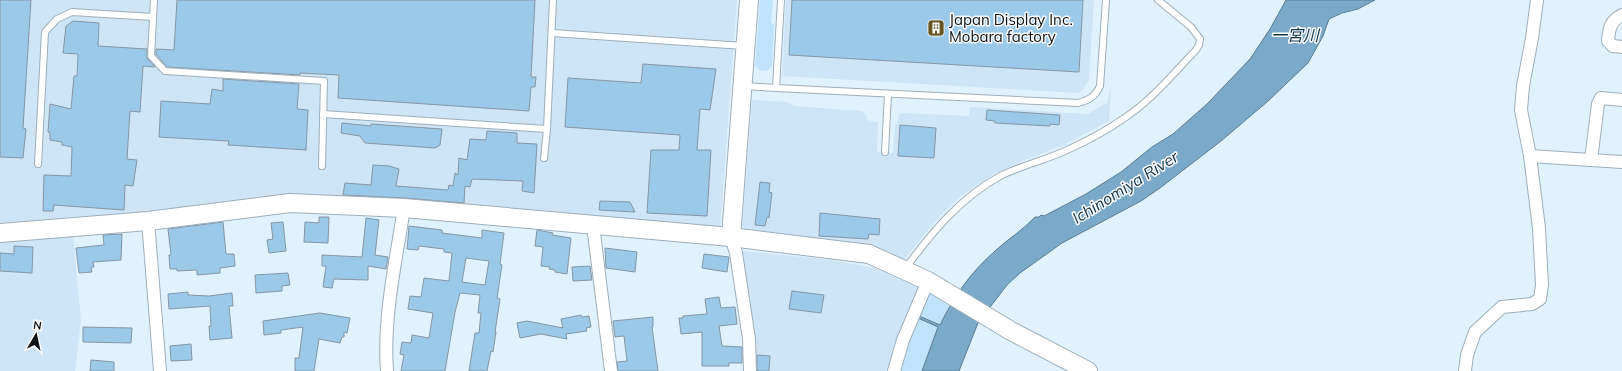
<svg xmlns="http://www.w3.org/2000/svg" width="1622" height="371" font-family="Mulish,'Noto Sans JP',sans-serif">
  <style>
    .built { fill: #cde5f6 }
    .green { fill: #c0e3fc }
    .water { fill: #7ba9c9; stroke: #5a7c94 }
    .building { fill: #9ac9ea; stroke: #8696a2; fill-rule: evenodd }
    .lines { fill: none; stroke-linecap: round; stroke-linejoin: round }
    .lane-casing { stroke: #9eaeba; stroke-width: 8 }
    .street-casing { stroke: #9eaeba; stroke-width: 14 }
    .secondary-casing { stroke: #9eaeba; stroke-width: 20 }
    .lane { stroke: #fff; stroke-width: 6 }
    .street { stroke: #fff; stroke-width: 12 }
    .secondary { stroke: #fff; stroke-width: 18 }
    .labels { text-anchor: middle; dominant-baseline: central; stroke-width: 3; stroke-linejoin: round; paint-order: stroke }
    .poi-label { font-size: 15px; fill: #0d1317; stroke: #fcfcfc; text-anchor: start }
    .water-label { font-size: 16px; font-style: italic; fill: #0d334a; stroke: #fcfcfc }
  </style>
  <rect width="100%" height="100%" fill="#e0f2fe"/>
  <g class="built">
    <path d="M0,0H737L720,231L387,202L61,222L60,219L0,224Z"/>
    <path d="M786,0H1094L1089,80L1082,91L1078,93L782,76Z"/>
    <path d="M1111,85L1109,121L1064,145L1017,163L992,175L960,197L938,218L904,260L879,250L748,233L742,226L752,100L787,102L794,106L862,111L866,115L867,120L878,122L877,152L893,153L895,125L897,124L899,115L902,113L969,116L970,107L1088,114L1107,103Z"/>
    <path d="M73,235L81,320L75,371H0V242Z"/>
    <path d="M743,251L832,260L874,268L919,288L890,371H753L741,253Z"/>
  </g>
  <g class="green">
    <path d="M760,0H773L771,23L774,24L772,66L767,71L759,70L755,66Z"/>
    <path d="M927,291L949,306L940,325L919,316Z"/>
    <path d="M918,318L938,327L922,371H898L903,352Z"/>
  </g>
  <path class="water" d="M1286,0H1375L1358,9L1342,13L1329,19L1323,36L1308,63L1267,102L1221,141L1160,188L1141,201L1062,243L1020,273L1007,285L978,323L959,371H922L938,327L918,318L919,316L940,325C954,296 971,272 995,251C1008,239 1023,230 1035,217H1039L1041,215L1044,216L1086,194L1121,172L1152,147L1173,134L1207,104L1250,59L1270,29Z"/>
  <g class="building">
    <path d="M0,0H31L23,128L26,129L23,158L0,157Z"/>
    <path d="M177,0H535L531,77H536L535,87H531L529,111L338,98L339,75L300,73V75L167,67L156,54V49L174,50Z"/>
    <path d="M792,0H1083L1079,72L789,55Z"/>
    <path d="M73,21L99,23L98,46L147,49V58L155,67L143,66L140,112L130,111L127,159L137,160L133,186L125,185L124,210L54,205L53,211H43L44,175L71,176L72,147L62,145V142L50,140V133L48,132L50,104L71,109L74,76H77L78,54L63,53L66,26Z"/>
    <path d="M643,64L716,69L710,110L700,109L697,150H711L707,216L647,213L651,150H679L680,135L565,127L568,78L641,83Z"/>
    <path d="M223,79L299,84L297,109L308,110L306,150L228,145L229,141L159,137L161,101L210,104L212,89L223,91Z"/>
    <path d="M987,110L1060,115L1059,125L1050,124V126L995,123V121L986,120Z"/>
    <path d="M342,123L371,126V124L442,129L440,145L435,148L365,143L360,136L341,133Z"/>
    <path d="M900,125L936,128L934,158L898,156Z"/>
    <path d="M487,131L517,133V143L537,144L534,193L522,191L523,181L472,179L470,187L465,186L464,203L404,198L343,195L345,183L371,185L373,165L389,166L399,169L396,186L448,190L449,185L453,186L455,173L458,175L459,158L467,160L470,139L486,140Z"/>
    <path d="M760,182L770,183L769,192L772,193L769,218L767,217L765,226L755,225Z"/>
    <path d="M600,201L630,202L635,212L599,210Z"/>
    <path d="M820,213L880,219L879,235L869,234L868,239L819,236Z"/>
    <path d="M319,217H329L328,243L304,242L305,222L319,223Z"/>
    <path d="M366,218L379,220L375,255L388,257L386,269L368,266V280L334,279L332,288L323,287L326,266H322V255L362,257Z"/>
    <path d="M223,222L226,254H234L235,266L220,268V273L197,275V270L177,271V269H170L169,255H171L168,229Z"/>
    <path d="M283,222L286,251L269,253L267,240L273,239L271,223Z"/>
    <path d="M409,226L442,230V233L482,238V230L504,233L500,264L502,265L497,298L500,299L495,332H496L493,352L491,351L487,371H469L475,333H479L481,313H478L480,295L460,293L455,312L445,371H401L404,355L400,354L402,342L411,343L412,335L429,338L433,313L408,309L410,296L421,297L424,278L449,281L452,253L444,252V249L419,246L418,250L407,249ZM466,258L489,261L485,285L462,282Z"/>
    <path d="M537,230L553,233L552,235L571,238L567,274L555,272V270L549,269L550,267L541,266L543,247L535,246Z"/>
    <path d="M122,234L121,260L93,262L94,267H91L92,272L79,273L76,248L104,245L103,235Z"/>
    <path d="M14,246L33,247L32,273L0,271V253L14,254Z"/>
    <path d="M605,248L637,252L635,272L606,268Z"/>
    <path d="M704,254L729,257L727,272L702,268Z"/>
    <path d="M590,266L592,280L573,281L572,267Z"/>
    <path d="M288,273L290,285L282,286V291L256,293L255,275Z"/>
    <path d="M792,291L824,295L821,313L789,309Z"/>
    <path d="M188,292V295L209,296L232,293L233,306H229L232,338L210,340L209,326H211L210,306L169,309L168,294Z"/>
    <path d="M719,297L721,308L735,307L737,324L719,326L722,346L742,347V363H729V366H702V332L681,334L679,318H683V316L707,314L705,299Z"/>
    <path d="M320,313L350,318L347,333L344,332V337H342L340,343L319,339L314,371H295V358H299L303,327L281,330V333L264,335L263,321Z"/>
    <path d="M581,315L582,317L589,316L591,327L586,328L587,331L566,334L567,339L541,334L520,338L517,323L527,321L563,328L561,319Z"/>
    <path d="M653,317V327H652L658,371H618L617,362L627,361L624,336L615,337L613,321Z"/>
    <path d="M83,327L132,328L131,343L83,342Z"/>
    <path d="M191,344L192,360L171,361L170,346Z"/>
    <path d="M757,355L770,356L769,371H757Z"/>
    <path d="M91,360L114,362V371H90Z"/>
  </g>
  <g class="lines">
    <g class="lane-casing">
      <g id="lane">
        <path d="M154,0L151,56L165,71L324,81L322,166"/>
        <path d="M781,0L776,88L1078,103C1089,100 1095,97 1100,86L1106,0"/>
        <path d="M552,33L744,46"/>
        <path d="M744,86L776,88"/>
        <path d="M323,114L547,129L553,0"/>
        <path d="M885,152L888,94"/>
        <path d="M544,158L547,129"/>
        <path d="M38,164L45,32L57,19L72,12L153,17"/>
        <path d="M905,269C932,232 961,197 1002,175C1023,165 1046,160 1067,150C1087,141 1106,131 1123,119C1151,101 1173,74 1196,50L1199,45L1200,39L1191,27L1158,0"/>
      </g>
    </g>
    <g class="street-casing">
      <g id="street">
        <path d="M1622,15C1610,21 1609,29 1608,41L1613,46L1622,47"/>
        <path d="M1530,156L1622,162"/>
        <path d="M1591,160L1598,104L1601,98L1622,100"/>
        <path d="M148,221L160,371"/>
        <path d="M593,225L611,371"/>
        <path d="M731,237L736,253L749,339L750,371"/>
        <path d="M387,371C383,316 396,261 404,208"/>
        <path d="M894,371L903,340L928,281"/>
        <path d="M1465,371L1467,355L1475,332L1502,307L1532,304L1540,299L1542,285L1539,228L1530,156L1521,110L1523,86L1532,38L1537,0"/>
      </g>
    </g>
    <g class="secondary-casing">
      <g id="secondary">
        <path d="M0,233L148,221L290,203L404,208L731,237L869,254L928,281L1011,331L1088,371"/>
        <path d="M731,237L749,0"/>
      </g>
    </g>
    <use href="#lane" class="lane"/>
    <use href="#street" class="street"/>
    <use href="#secondary" class="secondary"/>
  </g>
  <defs>
    <g id="building-square" transform="scale(0.9)"><rect x="-9" y="-9" width="18" height="18" rx="4" fill="#665422" stroke="#fcfcfc"/><path d="M-4-6H4V6H1V3H-1V6H-4ZM-2.5-4.3h1.7v1.8h-1.7ZM.8-4.3h1.7v1.8H.8ZM-2.5-1h1.7V.8h-1.7ZM.8-1h1.7V.8H.8Z" fill="#fff"/></g>
  </defs>
  <g fill-rule="evenodd">
    <use href="#building-square" x="936" y="28"/>
  </g>
  <g class="labels">
    <g class="poi-label">
      <text x="949" y="19">Japan Display Inc.<tspan x="949" dy="17">Mobara factory</tspan></text>
    </g>
    <g class="water-label">
      <text x="1295" y="35">一宮川</text>
      <text transform="translate(1125 187) rotate(-32)">Ichinomiya River</text>
    </g>
  </g>
  <g transform="translate(36 335) rotate(9)" stroke="#fcfcfc" stroke-width="3" paint-order="stroke">
  <path d="M0-3L7 15L0 10L-7 15Z" fill="#0d1317"/>
  <text y="-6" font-size="11" font-weight="bold" text-anchor="middle" fill="#0d1317">N</text>
  </g>
</svg>
